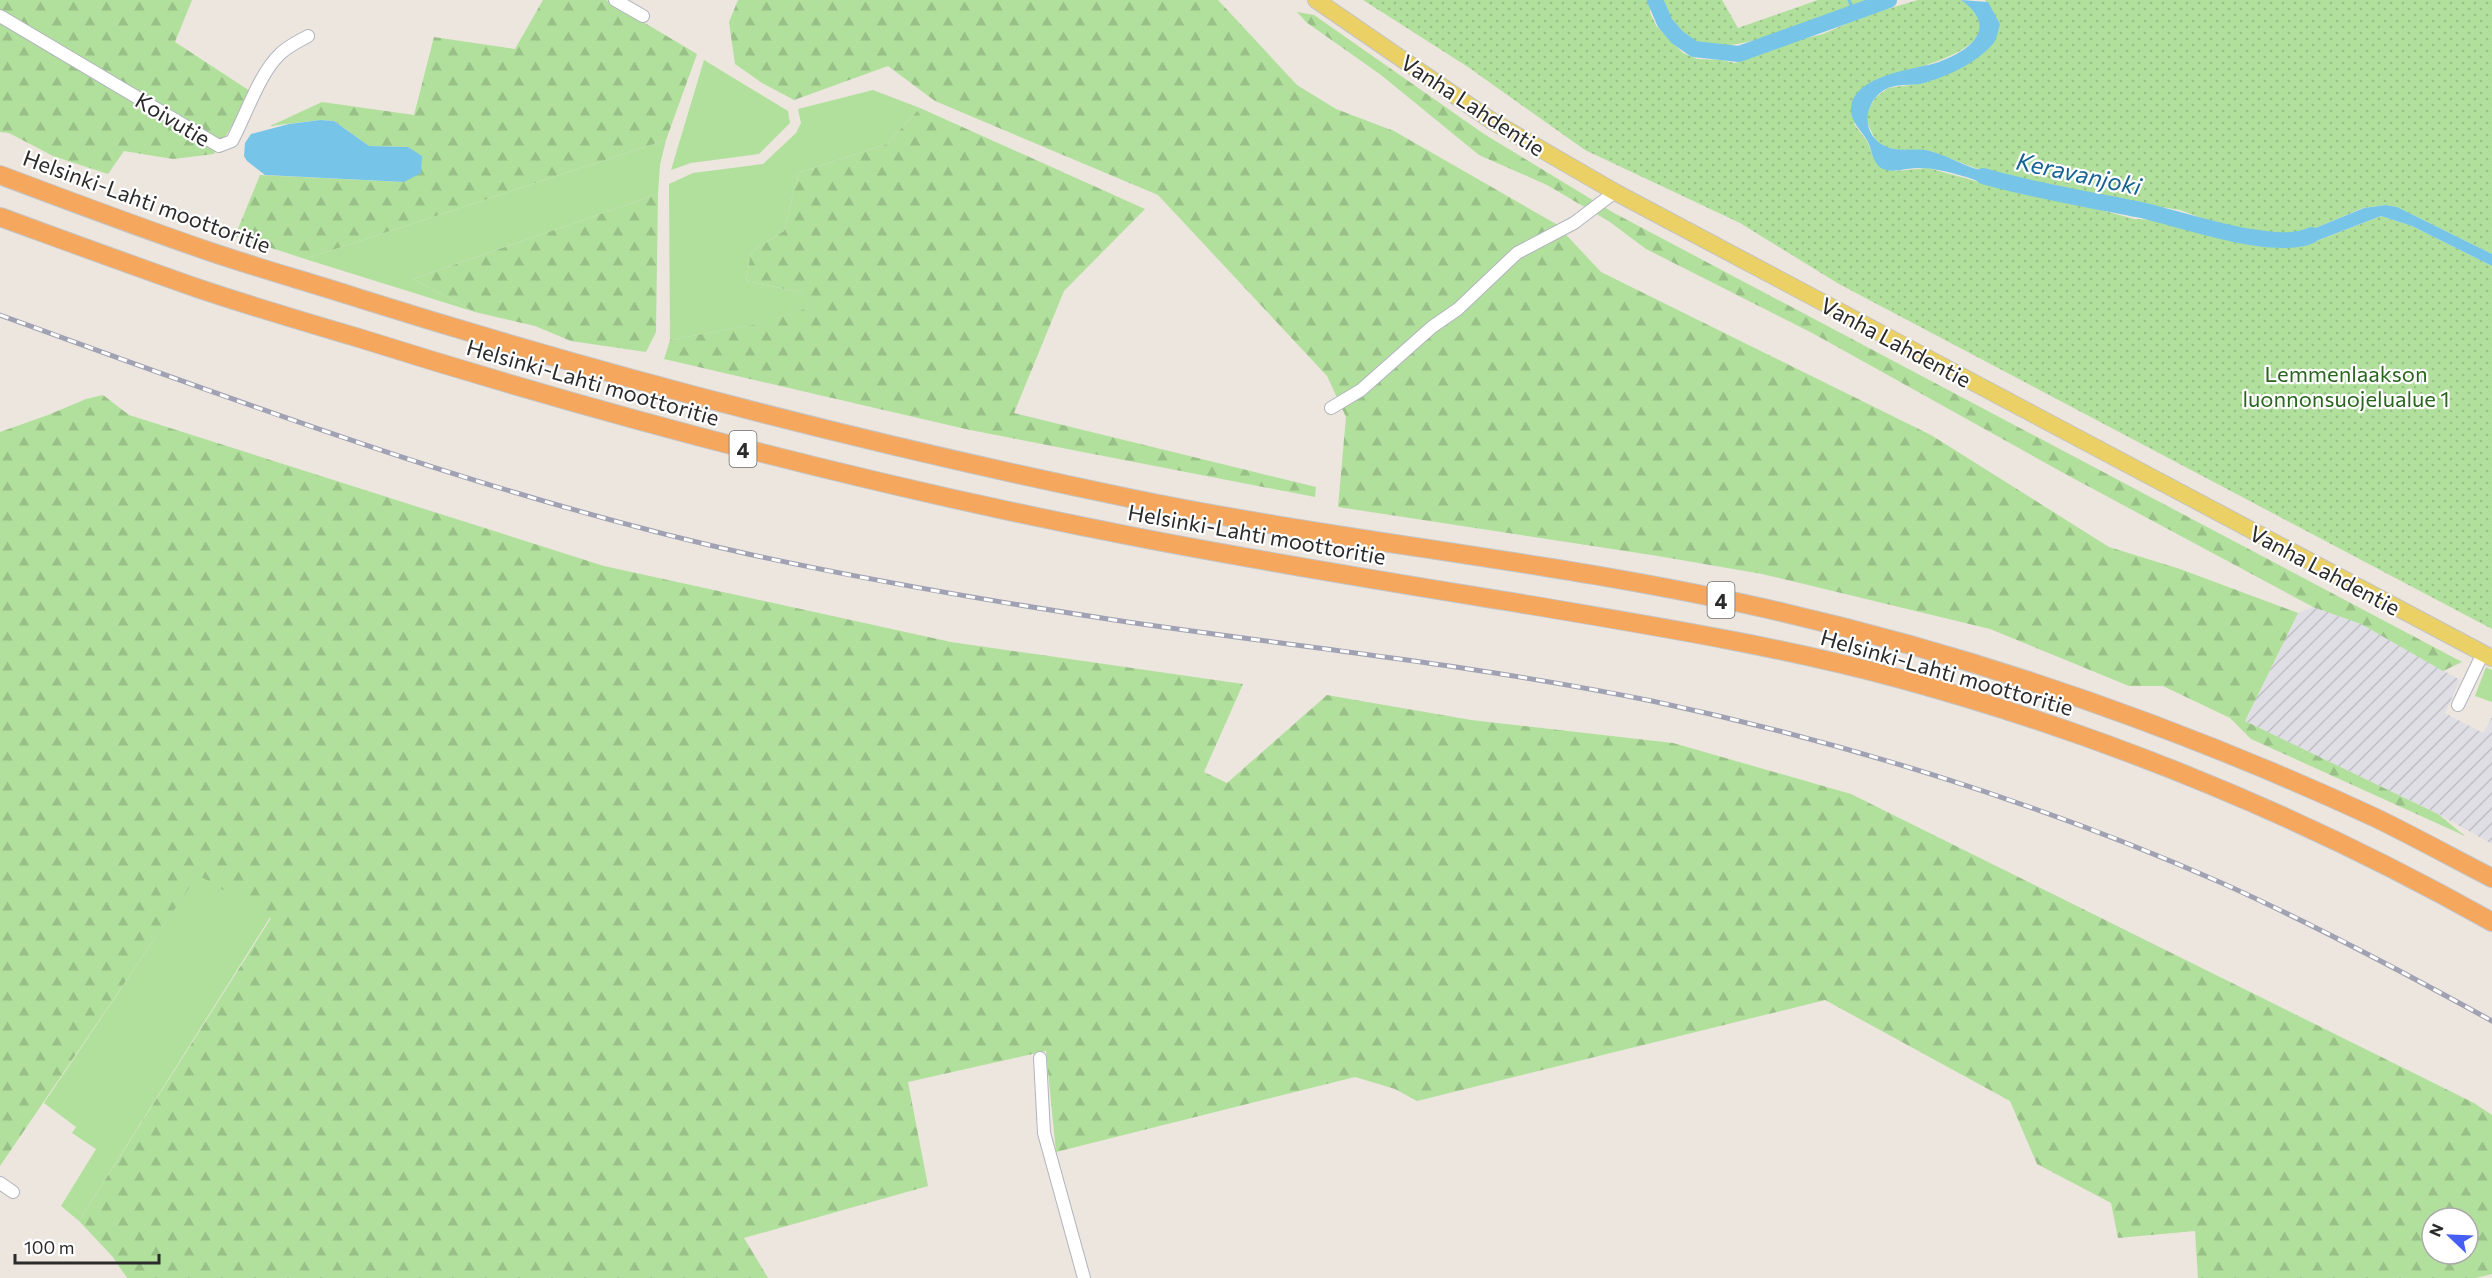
<svg xmlns="http://www.w3.org/2000/svg" width="2492" height="1278" font-family="Commissioner,sans-serif">
  <style>
    .industrial { fill: url(#industrial-furrows) }
    .grass { fill: #b1e09d }
    .forest { fill: url(#forest-firs); fill-rule: evenodd }
    .park { fill: url(#park-dots) }
    .water { fill: #76c5e9 }
    .lines { fill: none; stroke-linecap: round; stroke-linejoin: round }
    .stream { stroke: #76c5e9; stroke-width: 3 }
    .river { stroke: #76c5e9; stroke-width: 16 }
    .minor-casing { stroke: #b1b3be; stroke-width: 14 }
    .major-casing { stroke: #c4c4c4; stroke-width: 18 }
    .highway-casing { stroke: #c4c4c4; stroke-width: 20 }
    .minor { stroke: #fff; stroke-width: 12 }
    .major { stroke: #ead065; stroke-width: 16 }
    .highway { stroke: #f6a75e; stroke-width: 18 }
    .rail-casing { stroke: #a0a2b4; stroke-width: 5 }
    .rail { stroke: #fff; stroke-width: 3; stroke-dasharray: 9; stroke-linecap: butt }
    .labels { text-anchor: middle; dominant-baseline: central; stroke-width: 4.5; stroke-linejoin: round; paint-order: stroke }
    .shield { fill: #fff; stroke: #6b6b6b; stroke-width: 1.5 }
    .shield-label { font-size: 21px; font-weight: bold; fill: #2b2b2b }
    .street-label { font-size: 22px; fill: #2b2b2b; stroke: #fff }
    .park-label { font-size: 22px; fill: #29651e; stroke: #fff }
    .water-label { font-size: 24px; font-style: italic; fill: #146395; stroke: #fff }
  </style>
  <defs>
    <pattern id="industrial-furrows" width="10" height="10" patternUnits="userSpaceOnUse" patternTransform="scale(1.5)"><rect width="10" height="10" fill="#e0dee5"/><path d="M-1 1l2-2M0 10L10 0M9 11l2-2" fill="none" stroke="#c0bfc5"/></pattern>
    <pattern id="forest-firs" width="22" height="20" patternUnits="userSpaceOnUse" patternTransform="scale(1.5)"><rect width="22" height="20" fill="#b1e09d"/><path d="M5 1l3.5 6h-7zM16 11l3.5 6h-7z" fill="#98c087"/></pattern>
    <pattern id="park-dots" width="8" height="8" patternUnits="userSpaceOnUse" patternTransform="scale(1.5)"><rect width="8" height="8" fill="#b1e09d"/><path d="M2 2h.1M6 6h.1" fill="none" stroke="#98c087" stroke-width="1.8" stroke-linecap="round"/></pattern>
  </defs>
  <rect width="100%" height="100%" fill="#ece6de"/>
  <path class="industrial" d="M2313,607L2361,624L2460,680L2445,713L2483,733L2492,717V844L2438,814L2245,721L2298,613Z"/>
  <g class="grass">
    <path d="M704,60L788,111L790,123L759,154L691,163L671,170Z"/>
    <path d="M873,90L920,108L887,144L798,173L784,231L751,252L746,281L799,292L818,305L758,324L670,340L669,184L693,173L763,164L796,133L801,123L798,109Z"/>
    <path d="M666,140L660,165L658,194L413,279L475,312L305,259Z"/>
    <path d="M2486,667L2492,670V702L2475,696Z"/>
    <path d="M198,874L271,916L79,1221L61,1206L96,1149L72,1133L76,1127L44,1103Z"/>
  </g>
  <g class="forest">
    <path d="M0,0H192L175,42L253,93L214,154L173,159L124,151L108,174L53,156L9,133L0,132Z"/>
    <path d="M543,0H606L697,54L666,140L305,259L235,236L260,175L404,182L422,157L408,147L369,146L334,121L320,120L270,126L322,102L414,115L434,37L515,49Z"/>
    <path d="M738,0H1218L1297,85L1336,109L1394,131L1556,224L1601,272L1931,435L2109,547L2180,569L2298,613L2245,721L2438,814L2465,836L2251,739L2230,718L2163,686H2129L1990,629L1762,574L1658,556L1338,507L1346,417L1327,376L1158,195L935,101L888,66L794,100L762,83L735,64L729,22Z"/>
    <path d="M1297,12L1314,15L1484,134L1614,213L2462,662L2443,671L2361,624L2313,607L2069,476L1814,334L1646,249L1610,222L1547,185L1479,155L1381,75L1306,22Z"/>
    <path d="M920,108L1145,209L1064,291L1014,413L1316,487L1315,497L970,430L664,359L670,340L757,324L817,305L799,292L746,281L751,252L784,231L798,173L887,144Z"/>
    <path d="M658,194L656,332L646,352L571,341L535,326L475,312L413,279Z"/>
    <path d="M103,395L129,415L604,566L951,642L1243,684L1204,772L1227,783L1327,695L1471,720L1673,743L1851,794L2474,1103L2492,1115V1274L2476,1278H2198L2195,1231L2118,1238L2111,1203L2037,1164L2010,1101L1825,1000L1417,1101L1395,1089L1355,1077L1056,1152L1046,1051L908,1082L928,1186L744,1238L768,1278H127L112,1256L79,1221L271,918L198,875L0,1166V432L48,415L86,399ZM2432,1218H2468V1254H2432Z"/>
  </g>
  <g class="park">
    <path d="M1363,0H1650V13L1657,27L1683,53L1697,59L1721,60L1735,63L1798,40L1823,34L1867,15L1918,0H1961C2026,46 1909,70 1879,78L1854,124L1867,141L1875,161L1895,171L1928,168L2001,188L2054,197L2134,219L2158,220L2242,241L2304,246L2381,216L2412,226L2492,266V629L1839,284L1740,223L1585,150L1468,67Z"/>
    <path d="M1662,0H1722L1738,28L1818,0H1872C1835,13 1738,54 1704,45C1684,40 1669,18 1662,0Z"/>
    <path d="M1985,0H2492V254L2397,207L2386,205L2363,208L2308,231L2271,235L2255,234L2228,228L2180,210L2095,197L1975,168L1930,151L1896,150L1883,146L1875,139L1866,120L1869,108L1876,97L1888,88L1924,83L2000,24Z"/>
  </g>
  <g class="water">
    <path d="M1961,0L1988,2L2000,24C1998,30 1997,40 1992,45C1976,63 1948,76 1924,83C1912,86 1895,83 1884,90C1863,103 1861,135 1885,146C1899,153 1915,147 1930,151C1945,155 1959,163 1973,168C1983,171 1994,172 2005,175L2001,188C1977,181 1942,167 1917,168C1905,168 1893,174 1881,168C1872,162 1872,149 1867,140C1861,130 1850,121 1851,108C1854,74 1915,70 1939,62C1972,50 1999,27 1961,0Z"/>
    <path d="M320,120L334,121L369,146L408,147L422,156L421,173L404,182L265,175L247,161L244,156L245,143L251,134L289,124Z"/>
    <path d="M2386,205L2397,207L2488,252L2492,254V266L2412,226L2381,216L2311,243L2293,246L2291,232L2308,231L2364,208Z"/>
  </g>
  <g class="lines">
    <path class="stream" d="M1849,0L1854,14"/>
    <g class="river">
      <path d="M1655,0L1665,23L1677,37L1694,49L1739,54L1889,0"/>
      <path d="M1983,176C2035,191 2088,199 2141,210C2182,219 2275,253 2312,235"/>
    </g>
    <g class="minor-casing">
      <g id="minor">
        <path d="M615,0L643,16"/>
        <path d="M0,16L219,146L232,141C246,115 259,74 280,54C288,46 299,41 308,36"/>
        <path d="M1331,408L1361,390L1432,327L1458,309L1517,253L1574,223L1615,192"/>
        <path d="M2458,705L2483,653"/>
        <path d="M1040,1058L1044,1133L1084,1278"/>
        <path d="M0,1183L13,1192"/>
      </g>
    </g>
    <g class="major-casing">
      <path id="major" d="M1316,0L1492,121L1615,192L2492,658"/>
    </g>
    <g class="highway-casing">
      <g id="highway">
        <path d="M0,175C69,201 138,227 208,251C258,268 308,282 358,298C612,378 868,444 1129,498C1346,543 1569,562 1785,613C1989,660 2186,730 2376,818C2415,837 2453,858 2492,878"/>
        <path d="M0,217C66,241 131,265 197,288C250,306 305,322 359,338C613,418 869,485 1131,536C1263,562 1396,583 1530,605C1654,626 1779,646 1901,679C2106,735 2307,818 2492,922"/>
      </g>
    </g>
    <use href="#minor" class="minor"/>
    <use href="#major" class="major"/>
    <use href="#highway" class="highway"/>
    <g class="rail-casing">
      <path id="rail" d="M0,315C246,404 492,497 748,554C871,581 996,602 1121,621C1298,647 1476,665 1652,701C1844,742 2044,804 2224,884C2315,925 2405,973 2492,1021"/>
    </g>
    <use href="#rail" class="rail"/>
  </g>
  <g class="labels">
    <g class="shield">
      <rect x="729.5" y="431" width="27" height="36" rx="4.5"/>
      <rect x="1707.5" y="582" width="27" height="36" rx="4.5"/>
    </g>
    <g class="shield-label">
      <text x="743" y="449">4</text>
      <text x="1721" y="600">4</text>
    </g>
    <g class="street-label">
      <text transform="translate(1473 105) rotate(33)">Vanha Lahdentie</text>
      <text transform="translate(173 119) rotate(31)">Koivutie</text>
      <text transform="translate(147 201) rotate(20)">Helsinki-Lahti moottoritie</text>
      <text transform="translate(1896 342) rotate(28)">Vanha Lahdentie</text>
      <text transform="translate(593 382) rotate(16)">Helsinki-Lahti moottoritie</text>
      <text transform="translate(1257 534) rotate(10)">Helsinki-Lahti moottoritie</text>
      <text transform="translate(2325 570) rotate(28)">Vanha Lahdentie</text>
      <text transform="translate(1947 672) rotate(16)">Helsinki-Lahti moottoritie</text>
    </g>
    <g class="park-label">
      <text x="2346" y="373">Lemmenlaakson<tspan x="2346" dy="25">luonnonsuojelualue 1</tspan></text>
    </g>
    <g class="water-label">
      <text transform="translate(2079 173) rotate(12)">Keravanjoki</text>
    </g>
  </g>
  <g transform="translate(2450 1236) rotate(293)"><circle r="28" fill="#ffffff" stroke="#aaaaaa" stroke-width="1.5"/>
  <path d="M0-4.5L10 22L0 15L-10 22Z" fill="#465ef1"/>
  <text y="-9" font-size="16" font-weight="bold" text-anchor="middle" fill="#2b2b2b">N</text>
  </g>
  <path d="M15 1254v9h144v-9" fill="none" stroke="#2b2b2b" stroke-width="3"/>
  <text x="24" y="1254" font-size="18" fill="#2b2b2b" stroke="#ffffff" stroke-width="4.5" paint-order="stroke">100 m</text>
</svg>
